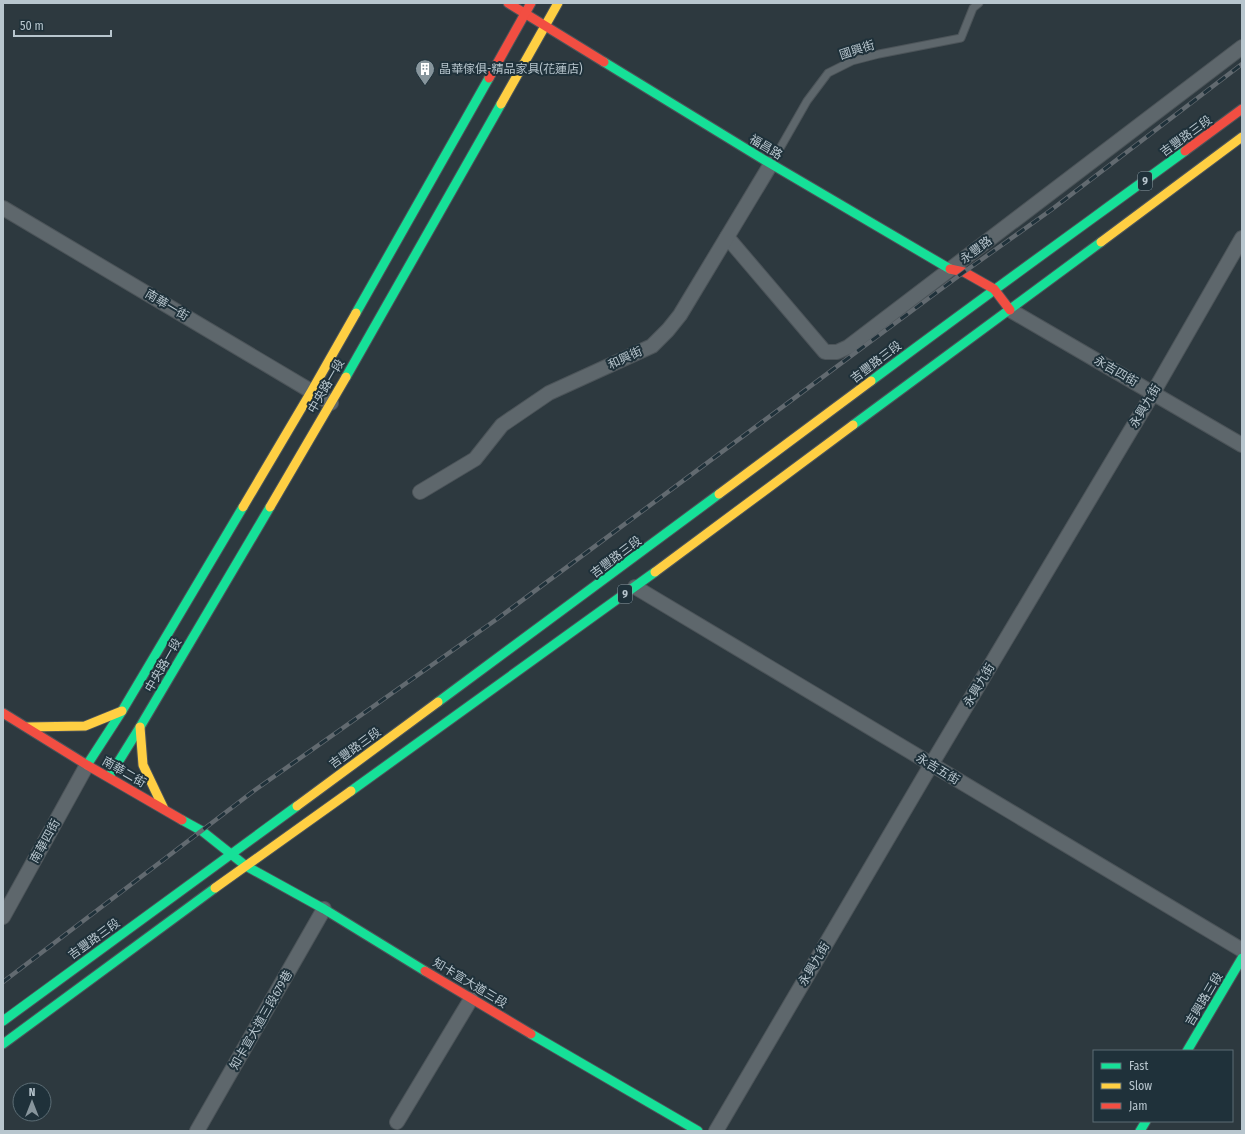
<svg xmlns="http://www.w3.org/2000/svg" width="1245" height="1134" font-family="'Fira Sans Condensed','Noto Sans TC',sans-serif">
  <style>
    .lines { fill: none; stroke-linecap: round; stroke-linejoin: round }
    .lane-casing { stroke: #4c5459; stroke-width: 9 }
    .street-casing { stroke: #4c5459; stroke-width: 16 }
    .fast-casing { stroke: #4c5459; stroke-width: 11 }
    .slow-casing { stroke: #4c5459; stroke-width: 11 }
    .jam-casing { stroke: #4c5459; stroke-width: 11 }
    .lane { stroke: #5e676c; stroke-width: 7 }
    .street { stroke: #5e676c; stroke-width: 14 }
    .fast { stroke: #16e098; stroke-width: 9 }
    .slow { stroke: #ffcf43; stroke-width: 9 }
    .jam { stroke: #f24e42; stroke-width: 9 }
    .rail-casing { stroke: #626a70; stroke-width: 4.5 }
    .rail { stroke: #1f313a; stroke-width: 3; stroke-dasharray: 9; stroke-linecap: butt }
    .labels { text-anchor: middle; dominant-baseline: central; stroke-width: 4; stroke-linejoin: round; paint-order: stroke }
    .shield { fill: #1f313a; stroke: #8a99a2; stroke-width: 1 }
    .shield-label { font-size: 11px; font-weight: bold; fill: #b8c6ce }
    .street-label { font-size: 12px; fill: #b8c6ce; stroke: #1f313a }
    .poi-label { font-size: 12px; fill: #b8c6ce; stroke: #1f313a; text-anchor: start }
  </style>
  <rect width="100%" height="100%" fill="#2d393f"/>
  <g class="lines">
    <g class="lane-casing">
      <path id="lane" d="M771,164L807,101L828,73L852,61L879,54L961,38L973,8L979,3"/>
    </g>
    <g class="street-casing">
      <g id="street">
        <path d="M3,208L331,403"/>
        <path d="M727,237L825,352H837L848,347L1242,47"/>
        <path d="M1010,310L1242,445"/>
        <path d="M420,492L475,459L502,425L549,393L652,346L668,330L680,315L771,164"/>
        <path d="M635,587L1242,950"/>
        <path d="M3,917L87,765"/>
        <path d="M397,1122L471,999"/>
        <path d="M197,1131L324,909"/>
        <path d="M716,1131L931,765L1153,393L1242,238"/>
      </g>
    </g>
    <g class="fast-casing">
      <g id="fast">
        <path d="M604,62L761,158L950,269"/>
        <path d="M356,313L489,78"/>
        <path d="M346,377L501,104"/>
        <path d="M871,381C975,303 1081,227 1185,151"/>
        <path d="M853,425L1101,242"/>
        <path d="M438,702L719,494"/>
        <path d="M87,765L122,711L243,507"/>
        <path d="M109,777L140,727L270,507"/>
        <path d="M351,791L655,572"/>
        <path d="M182,820L202,831L246,866L324,909L425,971"/>
        <path d="M3,1021L297,806"/>
        <path d="M531,1034L698,1131"/>
        <path d="M3,1044L215,888"/>
        <path d="M1187,1051L1242,958"/>
        <path d="M1140,1131L1146,1121"/>
      </g>
    </g>
    <g class="slow-casing">
      <g id="slow">
        <path d="M501,104L558,3"/>
        <path d="M1101,242L1242,137"/>
        <path d="M719,494L871,381"/>
        <path d="M243,507L311,392L356,313"/>
        <path d="M270,507L346,377"/>
        <path d="M655,572L853,425"/>
        <path d="M28,727L85,726L122,711"/>
        <path d="M140,727L143,765L164,809"/>
        <path d="M297,806L438,702"/>
        <path d="M215,888L351,791"/>
      </g>
    </g>
    <g class="jam-casing">
      <g id="jam">
        <path d="M508,3L604,62"/>
        <path d="M489,78L531,3"/>
        <path d="M1185,151L1242,109"/>
        <path d="M950,269L964,272L994,289L1010,310"/>
        <path d="M3,713L87,765L182,820"/>
        <path d="M425,971L531,1034"/>
      </g>
    </g>
    <use href="#lane" class="lane"/>
    <use href="#street" class="street"/>
    <use href="#fast" class="fast"/>
    <use href="#slow" class="slow"/>
    <use href="#jam" class="jam"/>
    <g class="rail-casing">
      <path id="rail" d="M3,982L255,790L497,619L964,272L1051,210L1242,64"/>
    </g>
    <use href="#rail" class="rail"/>
  </g>
  <defs>
    <g id="building-pin" transform="scale(1)"><path d="M0 17L-7.5 6A9.5 9.5 0 1 1 7.5 6Z" fill="#87959c" stroke="#1f313a"/><path d="M-4-6H4V6H1V3H-1V6H-4ZM-2.5-4.3h1.7v1.8h-1.7ZM.8-4.3h1.7v1.8H.8ZM-2.5-1h1.7V.8h-1.7ZM.8-1h1.7V.8H.8Z" fill="#fff"/></g>
  </defs>
  <g fill-rule="evenodd">
    <use href="#building-pin" x="425" y="69"/>
  </g>
  <g class="labels">
    <g class="shield">
      <rect x="1138" y="172" width="14" height="18" rx="3"/>
      <rect x="618" y="585" width="14" height="18" rx="3"/>
    </g>
    <g class="shield-label">
      <text x="1145" y="181">9</text>
      <text x="625" y="594">9</text>
    </g>
    <g class="street-label">
      <text transform="translate(857 50) rotate(-18)">國興街</text>
      <text transform="translate(1186 136) rotate(-36)">吉豐路三段</text>
      <text transform="translate(766 147) rotate(31)">福昌路</text>
      <text transform="translate(976 250) rotate(-37)">永豐路</text>
      <text transform="translate(167 305) rotate(31)">南華一街</text>
      <text transform="translate(625 358) rotate(-25)">和興街</text>
      <text transform="translate(876 362) rotate(-37)">吉豐路三段</text>
      <text transform="translate(1116 371) rotate(30)">永吉四街</text>
      <text transform="translate(326 386) rotate(-60)">中央路一段</text>
      <text transform="translate(1145 406) rotate(-59)">永興九街</text>
      <text transform="translate(616 557) rotate(-37)">吉豐路三段</text>
      <text transform="translate(163 665) rotate(-60)">中央路一段</text>
      <text transform="translate(979 685) rotate(-59)">永興九街</text>
      <text transform="translate(355 748) rotate(-36)">吉豐路三段</text>
      <text transform="translate(938 769) rotate(31)">永吉五街</text>
      <text transform="translate(124 772) rotate(30)">南華二街</text>
      <text transform="translate(45 841) rotate(-61)">南華四街</text>
      <text transform="translate(94 939) rotate(-36)">吉豐路三段</text>
      <text transform="translate(814 964) rotate(-59)">永興九街</text>
      <text transform="translate(470 983) rotate(31)">知卡宣大道三段</text>
      <text transform="translate(1204 999) rotate(-59)">吉興路三段</text>
      <text transform="translate(261 1020) rotate(-60)">知卡宣大道三段679巷</text>
    </g>
    <g class="poi-label">
      <text x="439" y="69">晶華傢俱-精品家具(花蓮店)</text>
    </g>
  </g>
  <rect width="1245" height="1134" fill="none" stroke="#b8c6ce" stroke-width="8"/>
  <rect x="1093" y="1050" width="140" height="72" fill="#1f313a" stroke="#5c6d75"/>
  <rect x="1101" y="1063" width="20" height="6" fill="#16e098" stroke="#5c6d75"/>
  <text x="1129" y="1070" font-size="12" fill="#b8c6ce">Fast</text>
  <rect x="1101" y="1083" width="20" height="6" fill="#ffcf43" stroke="#5c6d75"/>
  <text x="1129" y="1090" font-size="12" fill="#b8c6ce">Slow</text>
  <rect x="1101" y="1103" width="20" height="6" fill="#f24e42" stroke="#5c6d75"/>
  <text x="1129" y="1110" font-size="12" fill="#b8c6ce">Jam</text>
  <g transform="translate(32 1102)"><circle r="19" fill="#1f313a" stroke="#5c6d75"/>
  <path d="M0-3L7 15L0 10L-7 15Z" fill="#87959c"/>
  <text y="-6" font-size="11" font-weight="bold" text-anchor="middle" fill="#b8c6ce">N</text>
  </g>
  <path d="M14 30v6h97v-6" fill="none" stroke="#b8c6ce" stroke-width="2"/>
  <text x="20" y="30" font-size="12" fill="#b8c6ce" stroke="#1f313a" stroke-width="3" paint-order="stroke">50 m</text>
</svg>
